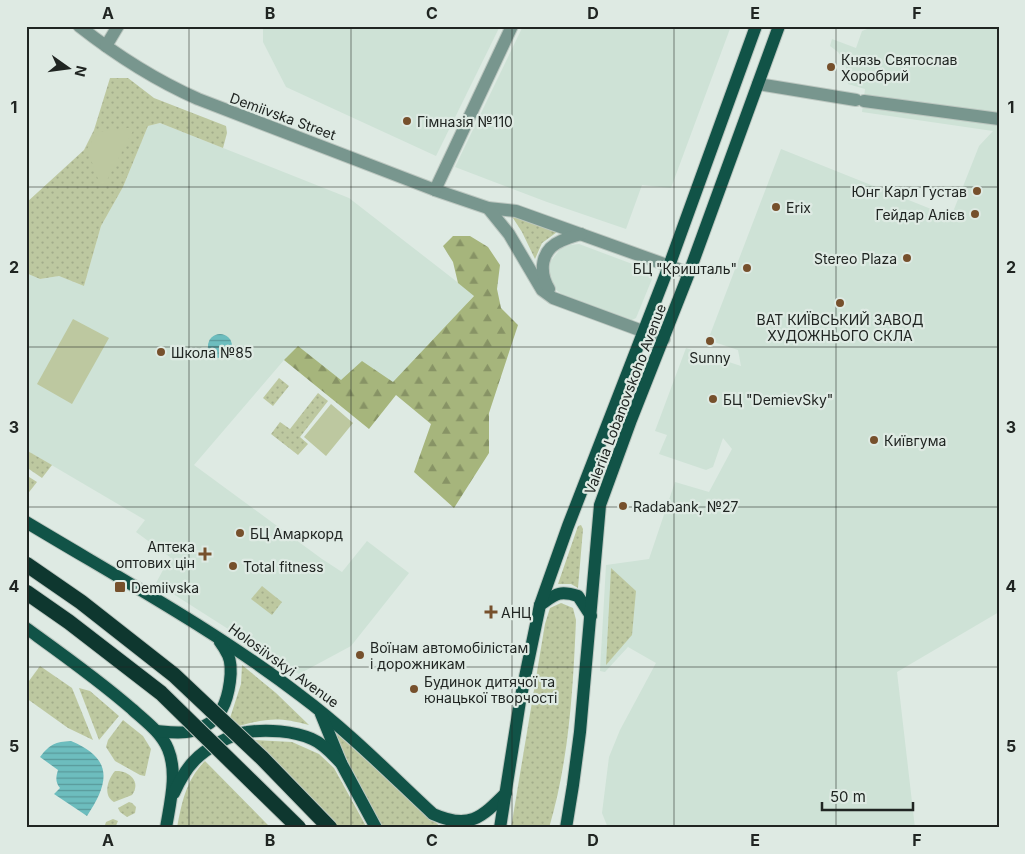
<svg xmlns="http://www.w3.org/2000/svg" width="1025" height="854" font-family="Inter,sans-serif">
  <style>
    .built { fill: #cee2d6 }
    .grass { fill: url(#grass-dots) }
    .forest { fill: url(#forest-firs) }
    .park { fill: #bdc8a0 }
    .water { fill: url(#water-rules) }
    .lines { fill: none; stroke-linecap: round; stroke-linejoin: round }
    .minor-casing { stroke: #bcc7c0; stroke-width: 14 }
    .major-casing { stroke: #bcc7c0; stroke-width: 14 }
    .minor { stroke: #78968e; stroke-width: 12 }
    .major { stroke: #115347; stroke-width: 12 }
    .highway-bridge-casing { stroke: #bcc7c0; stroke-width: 17; stroke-linecap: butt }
    .highway-bridge { stroke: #0e372f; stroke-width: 15 }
    .grid { fill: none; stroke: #202522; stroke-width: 1; stroke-opacity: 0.55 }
    .poi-dot { fill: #76502c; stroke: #deeae3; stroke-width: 2 }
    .labels { text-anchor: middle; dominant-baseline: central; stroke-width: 4.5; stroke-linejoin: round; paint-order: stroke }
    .poi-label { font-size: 14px; fill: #202522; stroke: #deeae3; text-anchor: start }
    .street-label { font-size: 14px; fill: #202522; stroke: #deeae3 }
    .neatline { fill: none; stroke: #202522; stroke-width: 2 }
    .grid-label { font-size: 16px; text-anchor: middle; font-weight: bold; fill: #202522 }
  </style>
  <defs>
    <pattern id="grass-dots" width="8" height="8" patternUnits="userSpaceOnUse" patternTransform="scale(1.25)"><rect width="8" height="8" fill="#bdc8a0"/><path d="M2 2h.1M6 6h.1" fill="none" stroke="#a2ac8a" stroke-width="1.8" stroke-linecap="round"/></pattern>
    <pattern id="forest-firs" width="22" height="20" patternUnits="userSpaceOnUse" patternTransform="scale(1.25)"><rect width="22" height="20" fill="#a6b57c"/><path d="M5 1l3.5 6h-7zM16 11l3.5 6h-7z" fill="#879365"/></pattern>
    <pattern id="water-rules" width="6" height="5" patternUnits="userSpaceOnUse" patternTransform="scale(1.25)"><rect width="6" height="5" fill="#6dbdbe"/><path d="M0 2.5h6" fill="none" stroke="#59999a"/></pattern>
  </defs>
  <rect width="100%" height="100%" fill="#deeae3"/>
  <g class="built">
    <path d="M263,26H500L436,156L286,87L263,42Z"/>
    <path d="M523,26H731L671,188L642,185L626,229L547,202L455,167Z"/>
    <path d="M875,26H999V612L897,672L915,828H608L602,813L609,757L620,730L656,663L628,647L605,672L600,671L606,565L649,559L675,482L709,492L732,449L723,438L713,467L706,470L659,454L667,435L655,431L686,348L741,366L738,350L708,340L781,149L931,209L949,222L979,146L993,131L862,112L865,89L848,84V75L844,60L838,52L830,46L832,39L856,48L862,31Z"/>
    <path d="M160,123L349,198L474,295L368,422L284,360L194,465L322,559L342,572L367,541L409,573L351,646L299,674L156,583L170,557L136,532L145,520L26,450V273L40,279L59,276L84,286L101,226L123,187L148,126Z"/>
    <path d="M579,244L651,271L653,274L652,279L636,318L632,320H627L566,297L552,287L548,271L550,262L561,248L570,245Z"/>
  </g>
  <g class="grass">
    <path d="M110,78H128L154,98L226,126L227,133L223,148L160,123L148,126L123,187L101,226L84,286L59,276L40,279L26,273V203L84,150L94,130Z"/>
    <path d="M511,215L557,232L542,243L535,259L522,232Z"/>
    <path d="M279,378L289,386L273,406L263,398Z"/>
    <path d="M318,393L328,401L300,437L308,444L298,455L271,434L280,422L290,429Z"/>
    <path d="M26,450L52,465L42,478L26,467Z"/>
    <path d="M26,475L37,482L26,496Z"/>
    <path d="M581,525L583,529L578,588L571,584H558L578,526Z"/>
    <path d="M611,568L636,591L632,635L606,665Z"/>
    <path d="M262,586L282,602L272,615L251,599Z"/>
    <path d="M561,603L573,608L576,620C573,690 569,760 549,828H511L545,624L550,608Z"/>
    <path d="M242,665L276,693L309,725C279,717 269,718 239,726L230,718L241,684Z"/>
    <path d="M40,666L72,688L93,740L68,728L26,698V685Z"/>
    <path d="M79,688L90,691L119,716L99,740Z"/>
    <path d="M123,720L143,736L151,749L145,776L140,775L115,761L106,747L108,740Z"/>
    <path d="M334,731L419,808L442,828H383L347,760Z"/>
    <path d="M252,740L292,742L319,754L334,768L367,828H336Z"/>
    <path d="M205,761L264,821L271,828H177C182,802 186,780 205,761Z"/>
    <path d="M115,771C128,770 142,781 132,795L114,802C103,796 107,780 115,771Z"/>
    <path d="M129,802L132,803L136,807L135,813L127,817L120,812L118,808Z"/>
    <path d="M113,819L118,821L115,828H104L106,822Z"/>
  </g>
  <path class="forest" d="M453,236H470L488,247L500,265L497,289L501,308L518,325L489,413V453L454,508L414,472L431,424L396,395L369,429L284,360L298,346L341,380L362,361L393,382L474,296L458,283L453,262L443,246Z"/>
  <g class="park">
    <path d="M135,127L102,190L87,149L97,132Z"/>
    <path d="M73,319L109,338L72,404L37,384Z"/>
    <path d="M331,404L353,423L326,456L304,437Z"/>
  </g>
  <g class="water">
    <circle cx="220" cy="346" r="12"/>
    <path d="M71,741C114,759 109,783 87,816L54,794L60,788C55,782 56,777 58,770L40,757C50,744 55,742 71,741Z"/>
  </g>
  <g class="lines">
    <g class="minor-casing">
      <g id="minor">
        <path d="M79,26C116,55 155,80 198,99L435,190L488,208L516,211L689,273"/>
        <path d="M106,46L118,26"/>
        <path d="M758,84L856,100"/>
        <path d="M864,101L999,119"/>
        <path d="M435,190L512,26"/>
        <path d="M488,208L509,234L542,290L553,298L664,339"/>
        <path d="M549,289C539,272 540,250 561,241C567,238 574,236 581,234"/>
      </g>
    </g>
    <g class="major-casing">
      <g id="major">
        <path d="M26,522C119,578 215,630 301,696C348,731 390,774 433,814C469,830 481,818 506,793"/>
        <path d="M540,605C556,594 559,590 578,596L591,616"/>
        <path d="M26,628C62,654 99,680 132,709C145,721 161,732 168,749C178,773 170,803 166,828"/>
        <path d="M321,714L341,763L376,828"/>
        <path d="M157,731C168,732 181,734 192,731C204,728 217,720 222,709C229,696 234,668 228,655C226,651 223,646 220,642"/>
        <path d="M174,793C179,782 185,770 194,761C205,749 231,734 247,732C267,729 294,731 312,739C324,744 332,754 341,763"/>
        <path d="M500,828L520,701L540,605L568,526L669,266L756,26"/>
        <path d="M566,828L573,785L580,732L600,505L631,420L689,273L779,26"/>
      </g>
    </g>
    <use href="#minor" class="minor"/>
    <use href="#major" class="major"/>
    <g class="highway-bridge-casing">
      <g id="highway-bridge">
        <path d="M26,564L81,602L174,675L262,758L330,828"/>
        <path d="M26,592L69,622L161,693L299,828"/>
      </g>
    </g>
    <use href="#highway-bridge" class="highway-bridge"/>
  </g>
  <path class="grid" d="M189,26V828M351,26V828M512,26V828M674,26V828M836,26V828M26,187H999M26,347H999M26,507H999M26,667H999"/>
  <g class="poi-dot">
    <circle cx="831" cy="67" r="5"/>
    <circle cx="407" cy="121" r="5"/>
    <circle cx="977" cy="191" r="5"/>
    <circle cx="776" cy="207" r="5"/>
    <circle cx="975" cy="214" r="5"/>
    <circle cx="907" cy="258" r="5"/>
    <circle cx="747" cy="268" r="5"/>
    <circle cx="840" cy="303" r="5"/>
    <circle cx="710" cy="341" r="5"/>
    <circle cx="161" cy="352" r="5"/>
    <circle cx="713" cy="399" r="5"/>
    <circle cx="874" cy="440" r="5"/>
    <circle cx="623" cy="506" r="5"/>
    <circle cx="240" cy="533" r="5"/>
    <path d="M202.5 546.5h5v5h5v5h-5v5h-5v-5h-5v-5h5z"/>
    <circle cx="233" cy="566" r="5"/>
    <rect x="114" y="581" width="12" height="12" rx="2.5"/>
    <path d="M488.5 604.5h5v5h5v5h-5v5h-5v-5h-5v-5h5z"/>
    <circle cx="360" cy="655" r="5"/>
    <circle cx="414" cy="689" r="5"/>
  </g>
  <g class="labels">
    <g class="poi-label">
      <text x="841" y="59">Князь Святослав<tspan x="841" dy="16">Хоробрий</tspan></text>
      <text x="417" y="121">Гімназія №110</text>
      <text x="967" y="191" text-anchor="end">Юнг Карл Густав</text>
      <text x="786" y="207">Erix</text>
      <text x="965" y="214" text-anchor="end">Гейдар Алієв</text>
      <text x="897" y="258" text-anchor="end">Stereo Plaza</text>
      <text x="737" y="268" text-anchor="end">БЦ "Кришталь"</text>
      <text x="840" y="319" text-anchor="middle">ВАТ КИЇВСЬКИЙ ЗАВОД<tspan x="840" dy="16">ХУДОЖНЬОГО СКЛА</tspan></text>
      <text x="171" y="352">Школа №85</text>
      <text x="710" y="357" text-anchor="middle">Sunny</text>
      <text x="723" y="399">БЦ "DemievSky"</text>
      <text x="884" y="440">Київгума</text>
      <text x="633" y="506">Radabank, №27</text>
      <text x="250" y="533">БЦ Амаркорд</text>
      <text x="195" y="546" text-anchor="end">Аптека<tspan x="195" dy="16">оптових цін</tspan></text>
      <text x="243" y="566">Total fitness</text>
      <text x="131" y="587">Demiivska</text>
      <text x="501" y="612">АНЦ</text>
      <text x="370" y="647">Воїнам автомобілістам<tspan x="370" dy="16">і дорожникам</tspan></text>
      <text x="424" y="681">Будинок дитячої та<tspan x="424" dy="16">юнацької творчості</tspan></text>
    </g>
    <g class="street-label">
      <text transform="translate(283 116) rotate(20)">Demiivska Street</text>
      <text transform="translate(625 399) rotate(-69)">Valeriia Lobanovskoho Avenue</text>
      <text transform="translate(284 665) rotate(36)">Holosiivskyi Avenue</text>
    </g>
  </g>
  <rect width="1025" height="854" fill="none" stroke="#deeae3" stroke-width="55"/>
  <g transform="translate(68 68) rotate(104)" stroke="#deeae3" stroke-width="4" paint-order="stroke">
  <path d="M0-4L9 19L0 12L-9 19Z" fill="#202522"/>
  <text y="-8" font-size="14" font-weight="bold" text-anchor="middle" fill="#202522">N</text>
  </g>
  <path d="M822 802v8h91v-8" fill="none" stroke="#202522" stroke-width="2.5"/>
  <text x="830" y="802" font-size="15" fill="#202522" stroke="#deeae3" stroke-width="4" paint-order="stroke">50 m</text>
  <rect x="28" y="28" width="970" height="798" class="neatline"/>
  <g class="grid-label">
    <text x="108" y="19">A</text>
    <text x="270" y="19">B</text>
    <text x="432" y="19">C</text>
    <text x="593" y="19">D</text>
    <text x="755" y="19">E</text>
    <text x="917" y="19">F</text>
    <text x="14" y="113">1</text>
    <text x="1011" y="113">1</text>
    <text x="14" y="273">2</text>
    <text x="1011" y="273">2</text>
    <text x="14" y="433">3</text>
    <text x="1011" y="433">3</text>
    <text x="14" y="592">4</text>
    <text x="1011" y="592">4</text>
    <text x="14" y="752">5</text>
    <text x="1011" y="752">5</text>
    <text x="108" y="846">A</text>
    <text x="270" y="846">B</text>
    <text x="432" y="846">C</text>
    <text x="593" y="846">D</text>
    <text x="755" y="846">E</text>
    <text x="917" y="846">F</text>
  </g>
</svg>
